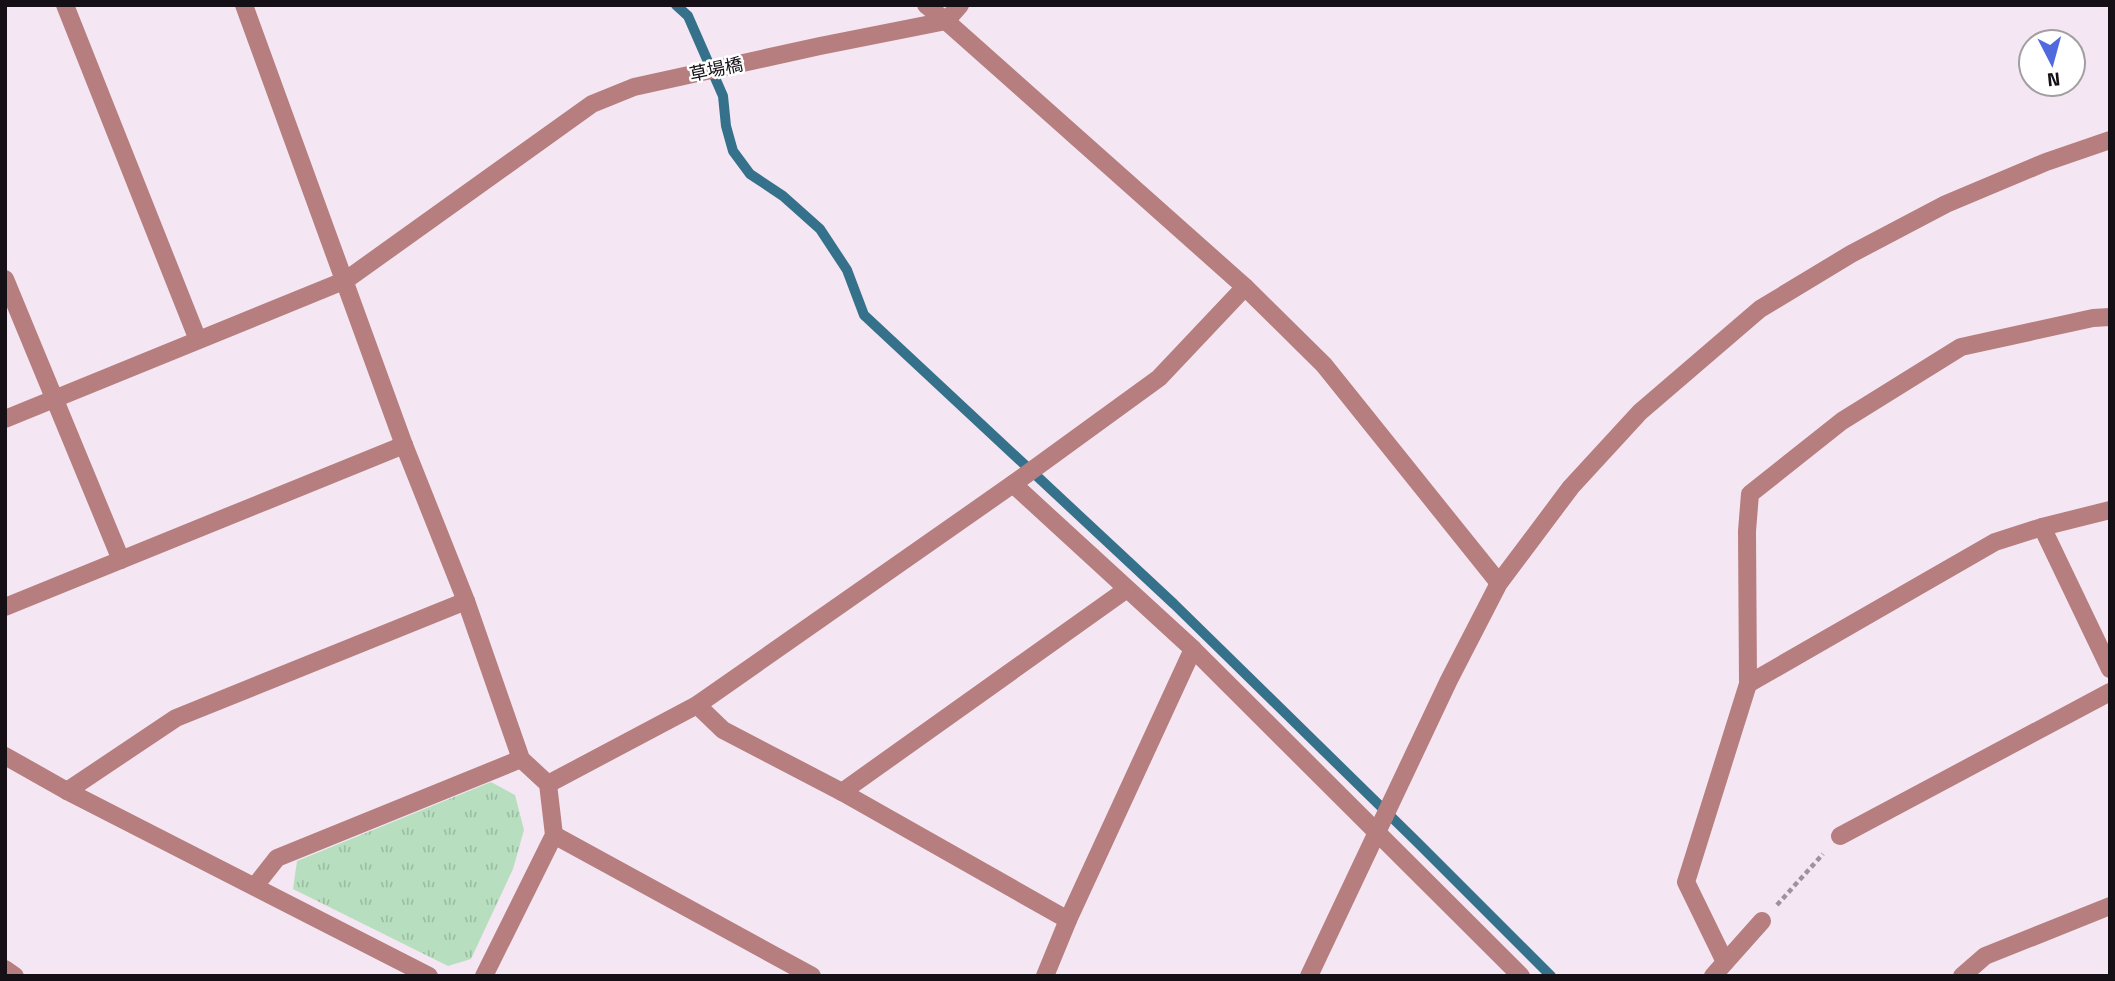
<svg xmlns="http://www.w3.org/2000/svg" width="2115" height="981" font-family="'Titillium Web','Noto Sans JP',sans-serif">
  <style>
    .grass { fill: url(#grass-tufts) }
    .lines { fill: none; stroke-linecap: round; stroke-linejoin: round }
    .stream { stroke: #35718b; stroke-width: 10 }
    .path { stroke: #9d939c; stroke-width: 4.5; stroke-dasharray: 5 3.5; stroke-linecap: butt }
    .minor { stroke: #b67e7e; stroke-width: 18 }
    .labels { text-anchor: middle; dominant-baseline: central; stroke-width: 5; stroke-linejoin: round; paint-order: stroke }
    .street-label { font-size: 18px; fill: #151015; stroke: #fff }
  </style>
  <defs>
    <pattern id="grass-tufts" width="24" height="20" patternUnits="userSpaceOnUse" patternTransform="scale(1.75)"><rect width="24" height="20" fill="#b7dfbf"/><path d="M3 7l-1-3M5 7V3M7 7l1-3M15 17l-1-3M17 17v-4M19 17l1-3" fill="none" stroke="#9cbea3"/></pattern>
  </defs>
  <rect width="100%" height="100%" fill="#f4e7f3"/>
  <path class="grass" d="M491,782L515,795L524,830L513,869L471,959L448,966L293,889L297,861Z"/>
  <g class="lines">
    <path class="stream" d="M676,5L688,16L723,96L726,126L733,151L750,174L783,196L820,229L847,270L864,315L1174,604L1418,843L1551,976"/>
    <path class="path" d="M1777,905L1823,854"/>
    <g class="minor">
      <path d="M65,5L198,340"/>
      <path d="M244,5L404,445L466,601L521,759L548,784L554,835L484,976"/>
      <path d="M926,5L946,21L1245,287L1324,365L1499,583"/>
      <path d="M5,279L121,560"/>
      <path d="M5,419L346,280L592,104L634,87L820,46L946,21L960,5"/>
      <path d="M1013,484L1193,649L1521,976"/>
      <path d="M2042,527L2110,669"/>
      <path d="M5,607L404,445"/>
      <path d="M1748,684L1995,542L2042,527L2110,510"/>
      <path d="M697,705L723,730L842,792L1068,920"/>
      <path d="M5,756L67,791L429,976"/>
      <path d="M548,784L697,705L1013,484L1159,378L1245,287"/>
      <path d="M67,791L176,718L466,601"/>
      <path d="M842,792L1127,589"/>
      <path d="M554,835L812,976"/>
      <path d="M1840,836L2110,692"/>
      <path d="M255,886L277,858L521,759"/>
      <path d="M1725,962L1686,882L1748,684L1747,531L1750,494L1842,421L1961,347L2093,318L2110,317"/>
      <path d="M5,969L15,976"/>
      <path d="M1045,976L1068,920L1193,649"/>
      <path d="M1309,976L1449,680L1499,583L1571,487L1640,412L1760,309L1851,254L1946,204L2046,162L2110,140"/>
      <path d="M1713,976L1762,921"/>
      <path d="M1962,976L1985,956L2110,906"/>
    </g>
  </g>
  <g class="labels">
    <g class="street-label">
      <text transform="translate(716 69) rotate(-12)">草場橋</text>
    </g>
  </g>
  <rect width="2115" height="981" fill="none" stroke="#151015" stroke-width="14"/>
  <g transform="translate(2052 63) rotate(174)"><circle r="33" fill="#ffffff" stroke="#a19fa1" stroke-width="2"/>
  <path d="M0-5L12 26L0 18L-12 26Z" fill="#5069de"/>
  <text y="-10" font-size="19" font-weight="bold" text-anchor="middle" fill="#151015">N</text>
  </g>
</svg>
